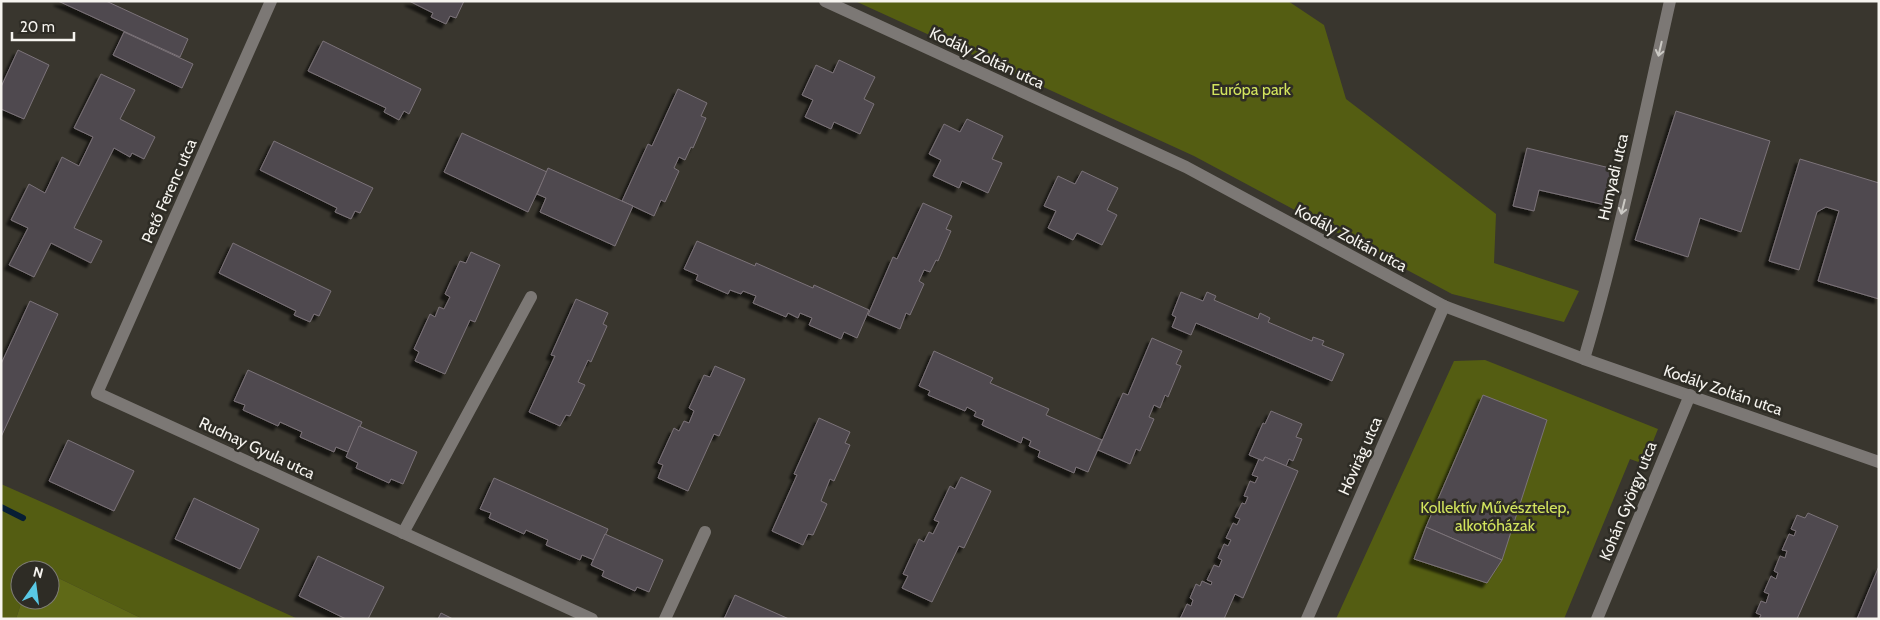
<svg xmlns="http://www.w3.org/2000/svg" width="1880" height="620" font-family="Cabin,sans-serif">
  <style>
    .green { fill: #545d12 }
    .forest { fill: #5f6917 }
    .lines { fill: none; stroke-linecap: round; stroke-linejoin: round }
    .stream { stroke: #071e34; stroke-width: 6 }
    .building { fill: #50494f; stroke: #7b7379; filter: url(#shadow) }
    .minor { stroke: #7c7875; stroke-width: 12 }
    .oneway { stroke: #cbc9c4 }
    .labels { text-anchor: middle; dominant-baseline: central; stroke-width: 5; stroke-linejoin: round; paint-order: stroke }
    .street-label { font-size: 16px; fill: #f6f4ef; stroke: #2e2c25 }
    .park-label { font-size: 16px; fill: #d2e45d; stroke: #2e2c25 }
  </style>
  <defs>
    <filter id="shadow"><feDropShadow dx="-4.5" dy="4.5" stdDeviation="1" flood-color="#0009"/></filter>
  </defs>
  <rect width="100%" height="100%" fill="#39362e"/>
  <g class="green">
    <path d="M855,1H1288L1324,25L1346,99L1496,214L1494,263L1579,291L1564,322L1452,294L1194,156Z"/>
    <path d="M1485,360L1658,429L1644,464L1630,459L1564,619H1336L1454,361Z"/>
    <path d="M1,484L53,507L298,619H143L50,574V570H43L34,566L32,570H20V600H22L16,619H1Z"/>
  </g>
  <path class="forest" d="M50,574L143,619H16L22,600H50Z"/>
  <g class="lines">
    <path class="stream" d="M1,507L23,518"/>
  </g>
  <g class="building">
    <path d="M58,1H106L188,39L180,57Z"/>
    <path d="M409,1H464L456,18L450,16L446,24L431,17L433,13Z"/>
    <path d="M124,32L193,64L182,88L113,55Z"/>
    <path d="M323,41L421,89L409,114L404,111L399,120L384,112L386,108L308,71Z"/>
    <path d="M18,50L49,65L24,119L1,109V87Z"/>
    <path d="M839,60L875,77L864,99L874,104L860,134L834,122L831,129L805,117L813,100L802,95L816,65L833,73Z"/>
    <path d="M101,74L135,90L120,119L155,137L144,159L132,153L130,157L114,148L74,228L102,241L91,263L51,243L34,277L9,265L28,228L11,220L29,184L45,193L62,157L79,166L93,137L74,128Z"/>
    <path d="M678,89L707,103L701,116L706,118L693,148L691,147L685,160L679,157L674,168L679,171L665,202L661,200L654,216L622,201L648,144L652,146Z"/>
    <path d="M1676,111L1770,141L1741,232L1700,218L1688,257L1635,240Z"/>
    <path d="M967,119L1003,136L992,159L1002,163L988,193L962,181L959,188L933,176L941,160L929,154L944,124L960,132Z"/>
    <path d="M462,133L547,172L528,212L444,172Z"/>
    <path d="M274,141L373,188L360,213L355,211L351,219L335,212L337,208L260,170Z"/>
    <path d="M1527,148L1614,169L1605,205L1539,190L1534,211L1513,206Z"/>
    <path d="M1800,159L1879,183V299L1818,281L1839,211L1826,207L1817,212L1799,270L1769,261Z"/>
    <path d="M548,168L633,206L615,246L540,212L546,198L537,194Z"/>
    <path d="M1082,171L1118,188L1107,210L1117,215L1102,245L1077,233L1073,240L1048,228L1056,211L1044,206L1058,176L1075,184Z"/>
    <path d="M923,203L952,216L946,229L951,231L938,261L936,260L930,272L924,270L919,281L924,284L910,315L906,313L900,329L868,315L893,257L897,259Z"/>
    <path d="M697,241L755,266L756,263L813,288L814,285L869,310L857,338L844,332L841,339L809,325L812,318L800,313L798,318L788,313L786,317L753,303L756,296L743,291L741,294L730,290L728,294L696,280L698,275L684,269Z"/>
    <path d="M233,243L331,291L319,316L314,314L310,322L294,315L296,311L219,273Z"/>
    <path d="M471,252L500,265L475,322L470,320L445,374L415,361L419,352L414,349L430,314L435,317L439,307L444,309L450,297L445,294L460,261L466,263Z"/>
    <path d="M1181,292L1203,301L1207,292L1216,296L1214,300L1258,319L1260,313L1270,318L1268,322L1312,341L1313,337L1324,341L1322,345L1344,354L1332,381L1196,323L1191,335L1172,327L1176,317L1172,315Z"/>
    <path d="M576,299L608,313L603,324L607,326L591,362L588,360L578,382L585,385L570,416L566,415L560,426L529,412L555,356L551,355Z"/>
    <path d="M30,301L58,314L1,437V364Z"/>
    <path d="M1152,338L1182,351L1176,364L1181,366L1168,397L1165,395L1160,408L1154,405L1149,417L1154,419L1140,451L1136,449L1130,464L1098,450L1123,393L1128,395Z"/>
    <path d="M934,351L993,378L990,383L1049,409L1046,415L1102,440L1088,472L1076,467L1074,473L1038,457L1040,451L1029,446L1031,441L1023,437L1021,443L982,425L984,420L974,416L976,412L967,407L965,411L928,395L930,391L919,386Z"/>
    <path d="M715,366L745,379L719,436L714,434L688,491L658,478L663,465L658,463L674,428L679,431L684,421L689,423L694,411L689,408L704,375L710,377Z"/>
    <path d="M248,370L362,422L348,452L336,447L334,452L300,437L302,432L280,422L278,426L243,410L245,405L234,401Z"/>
    <path d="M1483,395L1547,420L1502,560L1426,527Z"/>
    <path d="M1271,411L1302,424L1296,437L1302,439L1293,461L1289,459L1286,466L1265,457L1263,461L1249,455L1263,423L1265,424Z"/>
    <path d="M819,418L850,432L845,443L850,445L834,481L830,479L821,501L827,504L813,535L808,534L803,545L772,531L797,475L794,474Z"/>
    <path d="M359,426L417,452L403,484L391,479L389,483L356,468L358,463L346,457Z"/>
    <path d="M68,440L134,471L114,511L49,481Z"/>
    <path d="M1265,457L1298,471L1243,598L1235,594L1224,619H1180L1187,604L1191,606L1193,600L1190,598L1196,584L1200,586L1202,581L1211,585L1212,582L1207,580L1214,565L1219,567L1222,560L1218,558L1224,544L1228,546L1231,540L1226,538L1233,523L1237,525L1240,519L1235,517L1242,503L1245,504L1248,497L1244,496L1250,481L1255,483L1258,477L1252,475L1259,459L1263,461Z"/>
    <path d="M961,477L991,491L964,548L959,546L932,602L902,588L908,576L903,574L919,539L924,542L929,532L933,534L939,522L934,520L950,486L955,489Z"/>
    <path d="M494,478L608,529L594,560L582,555L580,560L546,545L548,540L526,530L524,534L489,518L491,513L480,509Z"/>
    <path d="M194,498L259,529L240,569L175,539Z"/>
    <path d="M1808,513L1838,526L1797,619H1759L1761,615L1756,613L1761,601L1766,603L1769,594L1764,592L1771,576L1776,579L1778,573L1774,571L1780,556L1785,558L1787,551L1782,550L1789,534L1794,536L1796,531L1791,529L1797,515L1805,518Z"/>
    <path d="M1426,527L1502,560L1487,583L1414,559Z"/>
    <path d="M605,534L663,560L649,592L637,587L635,591L602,576L604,571L591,565Z"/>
    <path d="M318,556L384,587L368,619H346L299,596Z"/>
    <path d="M1879,566V619H1857Z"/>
    <path d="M735,595L789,619H724Z"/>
    <path d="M441,613L453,619H438Z"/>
  </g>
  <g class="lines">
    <g class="minor">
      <path d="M271,1L97,393L592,619"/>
      <path d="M825,1L1186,167L1444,306L1584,359L1879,462"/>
      <path d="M1584,359C1619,241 1643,121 1670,1"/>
      <path d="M403,533L531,297"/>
      <path d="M665,619L705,532"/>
      <path d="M1307,619L1444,306"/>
      <path d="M1597,619L1690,395"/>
    </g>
  </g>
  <defs><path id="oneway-shaft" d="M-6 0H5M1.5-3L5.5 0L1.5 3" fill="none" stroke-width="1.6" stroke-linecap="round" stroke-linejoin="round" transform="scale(1.25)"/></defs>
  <g class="oneway">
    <use href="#oneway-shaft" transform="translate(1660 49) rotate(103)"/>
    <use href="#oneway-shaft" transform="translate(1623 207) rotate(104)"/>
  </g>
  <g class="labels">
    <g class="street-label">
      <text transform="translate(987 58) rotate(25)">Kodály Zoltán utca</text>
      <text transform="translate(1613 177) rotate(-77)">Hunyadi utca</text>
      <text transform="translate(169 191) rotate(-66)">Pető Ferenc utca</text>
      <text transform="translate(1351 238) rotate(28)">Kodály Zoltán utca</text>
      <text transform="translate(1723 390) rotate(19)">Kodály Zoltán utca</text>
      <text transform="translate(257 448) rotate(25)">Rudnay Gyula utca</text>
      <text transform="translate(1360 456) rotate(-66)">Hóvirág utca</text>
      <text transform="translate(1628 501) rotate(-68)">Kohán György utca</text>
    </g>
    <g class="park-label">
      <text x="1251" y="89">Európa park</text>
      <text x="1495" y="507">Kollektív Művésztelep,<tspan x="1495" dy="18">alkotóházak</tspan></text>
    </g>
  </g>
  <rect width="1880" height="620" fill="none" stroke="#f6f4ef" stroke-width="5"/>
  <g transform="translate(35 585) rotate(14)"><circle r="24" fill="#2e2c25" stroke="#7e7c76"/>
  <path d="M0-4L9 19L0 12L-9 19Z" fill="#59c8e4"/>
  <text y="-8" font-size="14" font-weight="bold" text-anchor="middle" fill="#f6f4ef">N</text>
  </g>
  <path d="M12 32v8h62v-8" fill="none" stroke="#f6f4ef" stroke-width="2.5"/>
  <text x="20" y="32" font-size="15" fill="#f6f4ef" stroke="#2e2c25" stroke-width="4" paint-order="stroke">20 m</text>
</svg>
